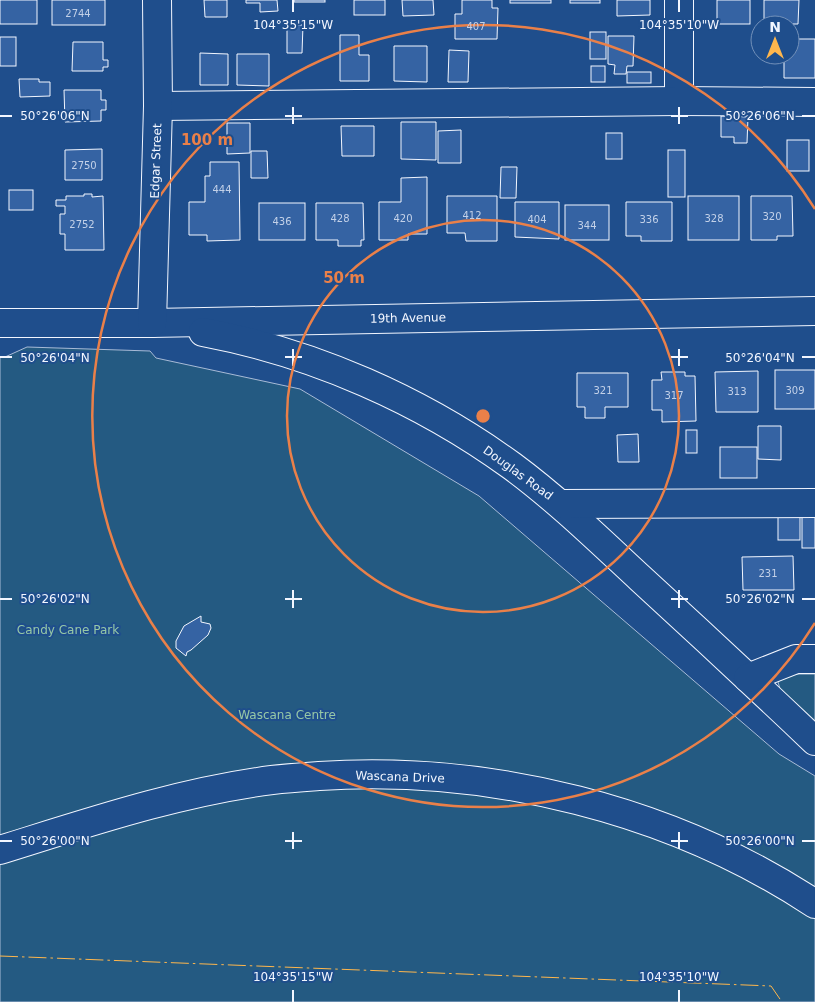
<svg xmlns="http://www.w3.org/2000/svg" width="815" height="1002" font-family="'DejaVu Sans',sans-serif">
  <style>
    .green { fill: #245a82; stroke: #a8bbd7 }
    .building { fill: #3563a3; stroke: #f2f6ff }
    .lines { fill: none; stroke-linecap: round; stroke-linejoin: round }
    .minor-casing { stroke: #f2f6ff; stroke-width: 30 }
    .minor { stroke: #1f4e8c; stroke-width: 28 }
    .power { stroke: #ffb74d; stroke-width: 1; stroke-dasharray: 18 4 2.5 4; stroke-linecap: butt }
    .ticks { fill: none; stroke: #f2f6ff; stroke-width: 2 }
    .ring { fill: none; stroke: #ea8049; stroke-width: 2.5 }
    .labels { text-anchor: middle; dominant-baseline: central; stroke-width: 4; stroke-linejoin: round; paint-order: stroke }
    .number-label { font-size: 10px; fill: #c3d1e8 }
    .street-label { font-size: 12px; fill: #f2f6ff; stroke: #1f4e8c }
    .park-label { font-size: 12px; fill: #97c8a6; stroke: #1f4e8c }
    .ticks-label { font-size: 12px; text-anchor: middle; fill: #f2f6ff; stroke: #1f4e8c; stroke-width: 4; stroke-linejoin: round; paint-order: stroke }
    .centre { fill: #ea8049; stroke: #1f4e8c; stroke-width: 2.5 }
    .ring-label { font-size: 15px; text-anchor: middle; font-weight: bold; fill: #ea8049; stroke: #1f4e8c; stroke-width: 4; stroke-linejoin: round; paint-order: stroke }
  </style>
  <rect width="100%" height="100%" fill="#1f4e8c"/>
  <g class="green">
    <path d="M27,347L150,351L156,358L300,389L479,496L779,754L815,776V1002H0V357H5Z"/>
    <path d="M788,674H815V723L781,692L778,682Z"/>
  </g>
  <g class="building">
    <rect x="0" y="0" width="37" height="24"/>
    <rect x="52" y="0" width="53" height="25"/>
    <path d="M204,0H227V17H205Z"/>
    <path d="M246,0H277L278,11L260,12V3H246Z"/>
    <rect x="294" y="0" width="31" height="2"/>
    <rect x="354" y="0" width="31" height="15"/>
    <path d="M402,0H433L434,15L403,16Z"/>
    <path d="M462,0H492V8H498L497,39H455V14H462Z"/>
    <rect x="510" y="0" width="41" height="3"/>
    <rect x="570" y="0" width="30" height="3"/>
    <path d="M617,0H650V15L617,16Z"/>
    <rect x="717" y="0" width="33" height="24"/>
    <path d="M764,0H799L798,24H793V34H790V25L764,24Z"/>
    <path d="M287,25H303L302,53H287Z"/>
    <rect x="590" y="32" width="16" height="27"/>
    <path d="M340,35H359V55H369V81H340Z"/>
    <path d="M608,36H634L633,66H627L626,74H614L615,65L608,64Z"/>
    <rect x="0" y="37" width="16" height="29"/>
    <path d="M790,39H815V78H784V55H790Z"/>
    <path d="M73,42H103V60H108V67H103V71H72Z"/>
    <path d="M394,46H427V82L394,81Z"/>
    <path d="M449,50L469,51L468,82H448Z"/>
    <path d="M200,53L228,54V85H200Z"/>
    <path d="M237,54H269V86L237,85Z"/>
    <rect x="591" y="66" width="14" height="16"/>
    <rect x="627" y="72" width="24" height="11"/>
    <path d="M19,79H39V82H50V96L20,97Z"/>
    <path d="M64,90H101V100H106V110H101V121L65,122Z"/>
    <path d="M721,116L748,117L747,143H734V137H721Z"/>
    <path d="M401,122H436V160L401,159Z"/>
    <path d="M227,123H250V153L227,154Z"/>
    <path d="M341,126H374V156H342Z"/>
    <path d="M461,130V163H438V131Z"/>
    <rect x="606" y="133" width="16" height="26"/>
    <rect x="787" y="140" width="22" height="31"/>
    <path d="M102,149V180H65V150Z"/>
    <rect x="668" y="150" width="17" height="47"/>
    <path d="M251,151H267L268,178H251Z"/>
    <path d="M210,162H239L240,240L207,241V235H189V202H205V176H210Z"/>
    <path d="M501,167H517L516,198H500Z"/>
    <path d="M427,177V234H408V240H379V202H401V178Z"/>
    <rect x="9" y="190" width="24" height="20"/>
    <path d="M84,194H92V197L103,196L104,250H65V234H60V214H65V206H56V200H66V196H84Z"/>
    <path d="M447,196H497V241H466L465,233H447Z"/>
    <rect x="688" y="196" width="51" height="44"/>
    <path d="M751,196H792L793,236H777V240H751Z"/>
    <path d="M515,202H559V239L515,237Z"/>
    <path d="M626,202H672V241H641V236H626Z"/>
    <rect x="259" y="203" width="46" height="37"/>
    <path d="M316,203H363L364,240H361V246H338V240H316Z"/>
    <rect x="565" y="205" width="44" height="35"/>
    <rect x="775" y="370" width="40" height="39"/>
    <path d="M758,371V412H716L715,372Z"/>
    <path d="M661,372H685V376H695L696,421L662,422V410H652V380H662Z"/>
    <path d="M577,373H628V407H605V418H585V407H577Z"/>
    <path d="M758,426H781V460L758,459Z"/>
    <rect x="686" y="430" width="11" height="23"/>
    <path d="M638,434L639,462H618L617,435Z"/>
    <rect x="720" y="447" width="37" height="31"/>
    <rect x="778" y="516" width="22" height="24"/>
    <rect x="802" y="516" width="13" height="32"/>
    <path d="M793,556L794,590H743L742,557Z"/>
    <path d="M201,616V622L210,624L211,628L208,635L191,650L187,652L186,656L176,648V641L184,626Z"/>
  </g>
  <g class="lines">
    <g class="minor-casing">
      <g id="minor">
        <path d="M679,101V0"/>
        <path d="M158,106L679,101L815,102"/>
        <path d="M0,323H152L815,311"/>
        <path d="M152,323L158,106L157,0"/>
        <path d="M203,332C314,353 421,400 512,466C558,500 599,540 640,578C699,632 757,686 815,741"/>
        <path d="M561,504L815,503"/>
        <path d="M748,678L796,659H815"/>
        <path d="M0,850C90,822 179,792 272,780C288,778 304,777 319,776C491,765 671,809 815,904"/>
      </g>
    </g>
    <use href="#minor" class="minor"/>
    <path class="power" d="M0,956L771,986L782,1002"/>
  </g>
  <path class="ticks" d="M293,0V12M679,0V12M293,107V124M679,107V124M0,116H12M285,116H302M671,116H688M802,116H815M293,349V366M679,349V366M0,357H12M285,357H302M671,357H688M802,357H815M293,590V608M679,590V608M0,599H12M285,599H302M671,599H688M802,599H815M293,832V849M679,832V849M0,841H12M285,841H302M671,841H688M802,841H815M293,990V1002M679,990V1002"/>
  <g class="ring">
    <circle cx="483" cy="416" r="196"/>
    <path d="M815 623A391 391 0 1 1 815 209"/>
  </g>
  <g class="labels">
    <g class="number-label">
      <text x="78" y="13">2744</text>
      <text x="476" y="26">407</text>
      <text x="84" y="165">2750</text>
      <text x="222" y="189">444</text>
      <text x="472" y="215">412</text>
      <text x="772" y="216">320</text>
      <text x="340" y="218">428</text>
      <text x="403" y="218">420</text>
      <text x="714" y="218">328</text>
      <text x="537" y="219">404</text>
      <text x="649" y="219">336</text>
      <text x="282" y="221">436</text>
      <text x="82" y="224">2752</text>
      <text x="587" y="225">344</text>
      <text x="603" y="390">321</text>
      <text x="795" y="390">309</text>
      <text x="737" y="391">313</text>
      <text x="674" y="395">317</text>
      <text x="768" y="573">231</text>
    </g>
    <g class="street-label">
      <text transform="translate(156 161) rotate(-88)">Edgar Street</text>
      <text transform="translate(408 318) rotate(-1)">19th Avenue</text>
      <text transform="translate(518 473) rotate(36)">Douglas Road</text>
      <text transform="translate(400 777) rotate(2)">Wascana Drive</text>
    </g>
    <g class="park-label">
      <text x="68" y="630">Candy Cane Park</text>
      <text x="287" y="715">Wascana Centre</text>
    </g>
  </g>
  <g class="ticks-label">
    <text x="293" y="29">104°35'15"W</text>
    <text x="679" y="29">104°35'10"W</text>
    <text x="55" y="120">50°26'06"N</text>
    <text x="760" y="120">50°26'06"N</text>
    <text x="55" y="362">50°26'04"N</text>
    <text x="760" y="362">50°26'04"N</text>
    <text x="55" y="603">50°26'02"N</text>
    <text x="760" y="603">50°26'02"N</text>
    <text x="55" y="845">50°26'00"N</text>
    <text x="760" y="845">50°26'00"N</text>
    <text x="293" y="981">104°35'15"W</text>
    <text x="679" y="981">104°35'10"W</text>
  </g>
  <circle cx="483" cy="416" r="8" class="centre"/>
  <g class="ring-label">
    <text x="207" y="145">100 m</text>
    <text x="344" y="283">50 m</text>
  </g>
  <g transform="translate(775 40)"><circle r="24" fill="#1f4e8c" stroke="#7391ba"/>
  <path d="M0-4L9 19L0 12L-9 19Z" fill="#ffb74d"/>
  <text y="-8" font-size="14" font-weight="bold" text-anchor="middle" fill="#f2f6ff">N</text>
  </g>
</svg>
